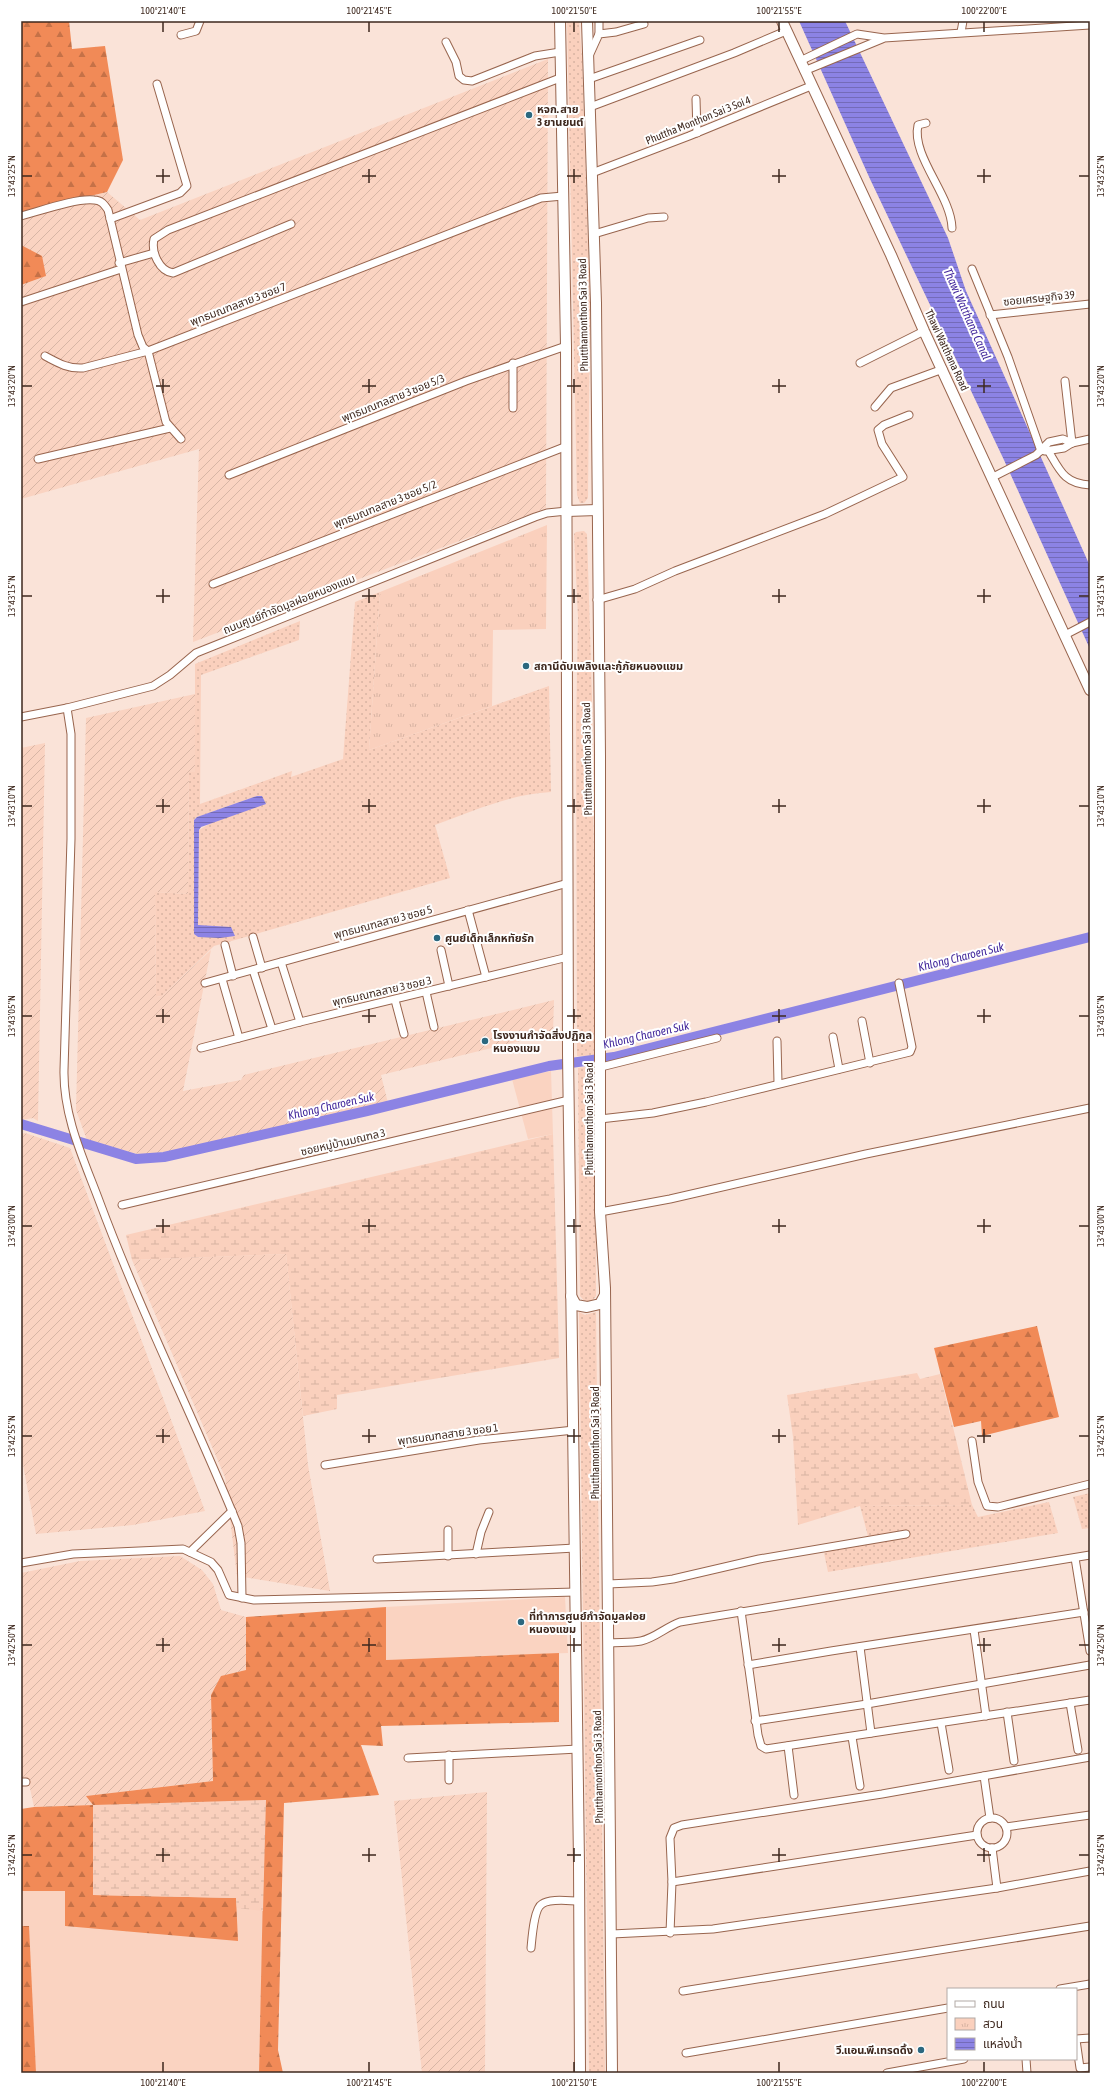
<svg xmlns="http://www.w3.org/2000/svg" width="1111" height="2094" font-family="'Asap Condensed','Noto Sans Thai',sans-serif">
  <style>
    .built { fill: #fad3c1 }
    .industrial { fill: url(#industrial-furrows) }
    .grass { fill: url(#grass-dots); fill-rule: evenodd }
    .forest { fill: url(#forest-firs) }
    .wetland { fill: url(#wetland-marsh) }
    .park { fill: url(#park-tufts) }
    .water { fill: url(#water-rules) }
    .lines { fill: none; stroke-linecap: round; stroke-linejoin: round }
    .canal { stroke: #8c83e4; stroke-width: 10 }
    .street-casing { stroke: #98654e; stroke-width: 9 }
    .secondary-casing { stroke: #98654e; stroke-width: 12 }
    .street { stroke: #fff; stroke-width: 7 }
    .secondary { stroke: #fff; stroke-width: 10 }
    .ticks { fill: none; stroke: #3e281e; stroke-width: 1.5 }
    .poi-dot { fill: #2c687f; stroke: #fff; stroke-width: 1.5 }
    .labels { text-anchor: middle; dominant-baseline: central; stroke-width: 4; stroke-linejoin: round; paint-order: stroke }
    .poi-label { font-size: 11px; font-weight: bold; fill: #3e281e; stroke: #fff; text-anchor: start }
    .street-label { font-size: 11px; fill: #3e281e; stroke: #fff }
    .water-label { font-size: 12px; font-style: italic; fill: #452b9d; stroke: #fff }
    .neatline { fill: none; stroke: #3e281e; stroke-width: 1.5 }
    .ticks-label { font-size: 10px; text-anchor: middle; fill: #3e281e }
  </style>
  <defs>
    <pattern id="industrial-furrows" width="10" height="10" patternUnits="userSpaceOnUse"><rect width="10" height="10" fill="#fad3c1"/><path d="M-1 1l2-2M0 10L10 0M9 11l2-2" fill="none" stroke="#d7b5a5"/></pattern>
    <pattern id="grass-dots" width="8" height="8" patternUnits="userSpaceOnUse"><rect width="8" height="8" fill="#fad0bd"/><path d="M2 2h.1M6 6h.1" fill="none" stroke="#d7b3a2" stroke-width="1.8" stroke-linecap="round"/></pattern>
    <pattern id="forest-firs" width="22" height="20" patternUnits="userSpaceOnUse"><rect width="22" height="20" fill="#f18a57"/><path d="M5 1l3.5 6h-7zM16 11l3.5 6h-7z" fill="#c57147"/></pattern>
    <pattern id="wetland-marsh" width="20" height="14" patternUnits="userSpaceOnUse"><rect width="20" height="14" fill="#fad0bd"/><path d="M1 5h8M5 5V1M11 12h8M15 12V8" fill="none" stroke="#d7b3a2"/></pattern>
    <pattern id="park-tufts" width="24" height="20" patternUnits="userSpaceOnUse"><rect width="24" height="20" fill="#fad0bd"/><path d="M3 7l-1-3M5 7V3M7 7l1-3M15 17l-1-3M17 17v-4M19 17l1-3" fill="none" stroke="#d7b3a2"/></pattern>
    <pattern id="water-rules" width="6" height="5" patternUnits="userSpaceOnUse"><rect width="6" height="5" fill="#8c83e4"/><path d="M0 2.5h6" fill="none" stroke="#746bb8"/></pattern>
  </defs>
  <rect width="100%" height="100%" fill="#fae3d8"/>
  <g class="built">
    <path d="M551,1071L553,1134L528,1139L512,1079Z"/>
    <path d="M565,1597L568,1653L386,1660V1607Z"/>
    <path d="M266,1800L259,2073H21V1809Z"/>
  </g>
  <g class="industrial">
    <path d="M548,59L546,508L193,642L199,449L21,499V285L46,276L21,245V212L107,192L140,220Z"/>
    <path d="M195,694V772H189L188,894L155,892L156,997L162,996L211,950L183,1091L241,1080L244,1075L554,1000L553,1033L381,1075L388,1103L190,1148L143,1155L88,1143L76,1110L86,718Z"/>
    <path d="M45,743L38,1121L33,1118L21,1120V748Z"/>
    <path d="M25,1133L70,1148L205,1511L133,1525L36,1534L21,1454V1134Z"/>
    <path d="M286,1254L308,1465L330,1591L237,1576L225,1477L132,1260Z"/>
    <path d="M180,1556L202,1570L213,1584L221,1610L246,1617V1670L222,1676L211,1696L213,1781L87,1796L93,1805L34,1807L28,1779L21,1778V1573L80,1561Z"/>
    <path d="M487,1792L485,2073H422L394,1801Z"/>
  </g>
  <g class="grass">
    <path d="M567,21H579L582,59L590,305L588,498L584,503H580L577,495Z"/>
    <path d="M584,531L587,534L592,697L596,1056H577L576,724L578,618L574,534L576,532Z"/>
    <path d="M380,592L369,750L549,686L551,792C510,794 473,811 435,825L450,878L214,946L162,996L156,997L155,892L188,894L189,772H195V664L300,621L299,640L201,675L200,804L292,771L291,777L343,759L355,602ZM257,796L199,830L198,925L220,938L198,937L194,934V820L197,817Z"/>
    <path d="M596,1066V1296L592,1301L586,1303L580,1296L578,1068Z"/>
    <path d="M579,1312L585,1315L596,1312L605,2073H589Z"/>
    <path d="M1090,1493V1528L1082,1529L1073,1497Z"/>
    <path d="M1049,1502L1058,1533L828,1572L824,1553L868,1536L860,1506L972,1505L978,1517Z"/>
  </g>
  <g class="forest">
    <path d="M21,21H69L72,49L105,46L123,160L107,192L21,212Z"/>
    <path d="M21,245L42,256L46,276L21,285Z"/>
    <path d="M1037,1326L1059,1417L982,1436L981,1421L954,1427L934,1348Z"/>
    <path d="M386,1607V1660L559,1653V1722L381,1726L383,1746L361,1745L379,1795L284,1803L278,2050L283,2073H259L265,1800L94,1895L236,1898L238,1941L65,1926V1891H21V1809L34,1807L93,1805L86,1796L213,1781L211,1695L221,1676L246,1670V1617Z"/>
    <path d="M21,1926H29L36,2073H21Z"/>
  </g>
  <g class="wetland">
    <path d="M553,1134L559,1358L337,1395V1409L303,1416L286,1254L132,1260L126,1235Z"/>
    <path d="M917,1373L920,1379L940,1374L972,1505L860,1506L798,1525L793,1437L787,1395Z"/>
    <path d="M266,1800L263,1911L237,1908L236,1898L93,1895V1805Z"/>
  </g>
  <path class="park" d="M547,525L546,629L493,630L492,706L369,750L380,592Z"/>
  <g class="water">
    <path d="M799,21H845L948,238L966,291L1090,566V649L1004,460L870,179Z"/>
    <path d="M257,796H262L266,804L201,827L199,830L198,925L231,927L235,936L220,938L198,937L194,934V820L197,817Z"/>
  </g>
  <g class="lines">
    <path class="canal" d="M21,1124L136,1159L164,1157L367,1111L549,1066L614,1057L1090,937"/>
    <g class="street-casing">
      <g id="street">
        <path d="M961,32L963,21"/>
        <path d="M599,34V21"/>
        <path d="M181,35L196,31L200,21"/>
        <path d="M446,42L456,62L459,76L464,80L472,81L535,56L560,52"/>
        <path d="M589,56L599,34L616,32L644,24"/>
        <path d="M800,61L857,34L884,38L1090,25"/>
        <path d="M804,71L882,39"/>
        <path d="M589,79L700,40"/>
        <path d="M696,99L697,133"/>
        <path d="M590,107L734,53L786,31"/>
        <path d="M926,123L918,125C911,156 951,195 952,228"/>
        <path d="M592,173L689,136L811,86"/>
        <path d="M21,216C40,211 76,198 94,200C101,200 104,204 108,210L138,335L143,347L148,351L541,198L563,196"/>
        <path d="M110,219L180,193L187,186L157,84"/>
        <path d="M291,224L173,273C159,271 151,252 154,239L168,230L560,78"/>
        <path d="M594,234L648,218L664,217"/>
        <path d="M119,263L154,253"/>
        <path d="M972,269L1008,357L1041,451"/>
        <path d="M21,302L121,269"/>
        <path d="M990,315L1090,304"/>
        <path d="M45,356C58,363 68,369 83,368L148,351L166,422L181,439"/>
        <path d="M513,363V408"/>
        <path d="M860,363L924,331"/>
        <path d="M1065,381L1072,443"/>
        <path d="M875,407L891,388L943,369"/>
        <path d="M1045,451L1064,448L1072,443L1090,439"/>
        <path d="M1049,452C1060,471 1065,484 1090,485"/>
        <path d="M38,459L170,428"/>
        <path d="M229,475L466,381L566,346"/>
        <path d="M993,477L1036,455L1049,442L1063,439L1072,443"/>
        <path d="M213,584L567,446"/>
        <path d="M597,600L635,589L675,571L825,514L903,477L882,444L878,430L884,425L909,415"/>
        <path d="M1065,635L1090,622"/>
        <path d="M67,708L71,734V839L64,1070C63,1117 84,1160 100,1203C141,1313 194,1418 238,1526L241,1543L242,1598"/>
        <path d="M21,717L67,708L153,686L170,675L196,653L535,517L547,513L567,511"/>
        <path d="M468,910L486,977"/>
        <path d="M253,937L262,968"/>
        <path d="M225,945L233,976"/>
        <path d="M441,950L449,986"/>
        <path d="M281,962L300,1022"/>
        <path d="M253,970L272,1029"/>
        <path d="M222,979L239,1038"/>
        <path d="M205,983L568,883"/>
        <path d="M426,992L434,1027"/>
        <path d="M395,1000L404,1034"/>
        <path d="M862,1021L870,1063"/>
        <path d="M833,1037L839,1069"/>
        <path d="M777,1041L778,1083"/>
        <path d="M201,1048L300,1022L568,957"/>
        <path d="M601,1067L717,1038"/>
        <path d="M600,1119L653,1113L706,1102L910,1052L912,1047L899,983"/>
        <path d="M122,1205L569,1100"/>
        <path d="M600,1212L670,1199L866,1154L1090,1108"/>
        <path d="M972,1441L978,1482L987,1506L998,1507L1090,1484"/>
        <path d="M325,1465L479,1440L574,1430"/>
        <path d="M190,1552L232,1511"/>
        <path d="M476,1554L481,1532L489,1512"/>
        <path d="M448,1556V1530"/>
        <path d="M1075,1558L1090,1651"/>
        <path d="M377,1559L575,1548"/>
        <path d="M21,1563L73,1554L183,1549L211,1562L218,1570L229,1595L254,1600L576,1592"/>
        <path d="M608,1584L652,1582L673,1579L759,1559L906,1534"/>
        <path d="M741,1611L758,1735L761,1746L766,1749L1090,1700"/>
        <path d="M974,1630L986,1716"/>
        <path d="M609,1643C619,1642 631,1643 641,1641C655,1638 666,1627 680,1622L1090,1555"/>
        <path d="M860,1647L871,1733"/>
        <path d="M748,1665L831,1651L1084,1612"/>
        <path d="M1070,1703L1078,1750"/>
        <path d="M1007,1712L1014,1761"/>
        <path d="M755,1721L867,1704L1090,1665"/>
        <path d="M941,1723L949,1770"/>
        <path d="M852,1737L860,1786"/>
        <path d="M788,1746L794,1795"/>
        <path d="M449,1755V1780"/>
        <path d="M408,1758L578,1749"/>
        <path d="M984,1776L990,1818"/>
        <path d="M21,1782H26"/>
        <circle cx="992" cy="1833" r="15"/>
        <path d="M1006,1827L1090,1815"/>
        <path d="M992,1848L997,1888"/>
        <path d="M672,1882L977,1835"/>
        <path d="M670,1933L672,1882L670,1838L674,1828L682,1825L882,1794L1090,1757"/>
        <path d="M612,1934L713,1929L997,1888L1090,1871"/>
        <path d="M531,1948C532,1938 534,1908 542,1904C550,1898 569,1901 579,1901"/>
        <path d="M1060,1989L1090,1984"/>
        <path d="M683,1991L1090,1926"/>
        <path d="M1076,2039L1090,2038"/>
        <path d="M1076,2040L1080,2068L1090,2067"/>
        <path d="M686,2053L948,2008"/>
        <path d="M1026,2059L1027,2073"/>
        <path d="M887,2073L964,2059"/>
      </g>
    </g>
    <g class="secondary-casing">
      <g id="secondary">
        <path d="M560,21L566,346L568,1054L579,1863L580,2073"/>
        <path d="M587,21L596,303L600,755V1212L605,1288L612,2073"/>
        <path d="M782,21L891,255L924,331L1090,690"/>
        <path d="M567,511L597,510"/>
        <path d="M571,1296L576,1305L587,1307L600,1304L605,1295"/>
      </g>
    </g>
    <use href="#street" class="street"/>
    <use href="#secondary" class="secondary"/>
  </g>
  <path class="ticks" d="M163,22V32M369,22V32M574,22V32M779,22V32M984,22V32M163,169V183M369,169V183M574,169V183M779,169V183M984,169V183M22,176H32M156,176H170M362,176H376M567,176H581M772,176H786M977,176H991M1079,176H1089M163,379V393M369,379V393M574,379V393M779,379V393M984,379V393M22,386H32M156,386H170M362,386H376M567,386H581M772,386H786M977,386H991M1079,386H1089M163,589V603M369,589V603M574,589V603M779,589V603M984,589V603M22,596H32M156,596H170M362,596H376M567,596H581M772,596H786M977,596H991M1079,596H1089M163,799V813M369,799V813M574,799V813M779,799V813M984,799V813M22,806H32M156,806H170M362,806H376M567,806H581M772,806H786M977,806H991M1079,806H1089M163,1009V1023M369,1009V1023M574,1009V1023M779,1009V1023M984,1009V1023M22,1016H32M156,1016H170M362,1016H376M567,1016H581M772,1016H786M977,1016H991M1079,1016H1089M163,1219V1233M369,1219V1233M574,1219V1233M779,1219V1233M984,1219V1233M22,1226H32M156,1226H170M362,1226H376M567,1226H581M772,1226H786M977,1226H991M1079,1226H1089M163,1429V1443M369,1429V1443M574,1429V1443M779,1429V1443M984,1429V1443M22,1436H32M156,1436H170M362,1436H376M567,1436H581M772,1436H786M977,1436H991M1079,1436H1089M163,1638V1652M369,1638V1652M574,1638V1652M779,1638V1652M984,1638V1652M22,1645H32M156,1645H170M362,1645H376M567,1645H581M772,1645H786M977,1645H991M1079,1645H1089M163,1848V1862M369,1848V1862M574,1848V1862M779,1848V1862M984,1848V1862M22,1855H32M156,1855H170M362,1855H376M567,1855H581M772,1855H786M977,1855H991M1079,1855H1089M163,2062V2072M369,2062V2072M574,2062V2072M779,2062V2072M984,2062V2072"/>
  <g class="poi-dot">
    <circle cx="529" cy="115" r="4"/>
    <circle cx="526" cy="666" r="4"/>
    <circle cx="437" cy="938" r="4"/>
    <circle cx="485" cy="1041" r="4"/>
    <circle cx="521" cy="1622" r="4"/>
    <circle cx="921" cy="2050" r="4"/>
  </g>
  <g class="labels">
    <g class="poi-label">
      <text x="537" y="109">หจก. สาย<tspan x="537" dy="13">3 ยานยนต์</tspan></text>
      <text x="534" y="666">สถานีดับเพลิงและกู้ภัยหนองแขม</text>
      <text x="445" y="938">ศูนย์เด็กเล็กหทัยรัก</text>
      <text x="493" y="1035">โรงงานกำจัดสิ่งปฏิกูล<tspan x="493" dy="13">หนองแขม</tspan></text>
      <text x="529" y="1616">ที่ทำการศูนย์กำจัดมูลฝอย<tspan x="529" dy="13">หนองแขม</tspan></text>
      <text x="913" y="2050" text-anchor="end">วี.แอน.พี.เทรดดิ้ง</text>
    </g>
    <g class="street-label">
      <text transform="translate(698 120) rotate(-22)">Phuttha Monthon Sai 3 Soi 4</text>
      <text transform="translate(1039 298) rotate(-6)">ซอยเศรษฐกิจ 39</text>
      <text transform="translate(238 304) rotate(-21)">พุทธมณฑลสาย 3 ซอย 7</text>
      <text transform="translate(583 315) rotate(-91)">Phutthamonthon Sai 3 Road</text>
      <text transform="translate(947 350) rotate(65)">Thawi Watthana Road</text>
      <text transform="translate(393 398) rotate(-22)">พุทธมณฑลสาย 3 ซอย 5/3</text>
      <text transform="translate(385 504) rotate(-22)">พุทธมณฑลสาย 3 ซอย 5/2</text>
      <text transform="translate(289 604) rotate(-22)">ถนนศูนย์กำจัดมูลฝอยหนองแขม</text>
      <text transform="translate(587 759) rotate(-91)">Phutthamonthon Sai 3 Road</text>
      <text transform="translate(383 922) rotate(-15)">พุทธมณฑลสาย 3 ซอย 5</text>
      <text transform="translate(382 991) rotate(-13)">พุทธมณฑลสาย 3 ซอย 3</text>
      <text transform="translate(589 1119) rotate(-90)">Phutthamonthon Sai 3 Road</text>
      <text transform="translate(343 1142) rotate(-13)">ซอยหมู่บ้านมณฑล 3</text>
      <text transform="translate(448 1434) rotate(-8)">พุทธมณฑลสาย 3 ซอย 1</text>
      <text transform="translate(595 1443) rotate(-90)">Phutthamonthon Sai 3 Road</text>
      <text transform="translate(598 1767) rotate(-91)">Phutthamonthon Sai 3 Road</text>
    </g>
    <g class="water-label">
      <text transform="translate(967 314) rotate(66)">Thawi Watthana Canal</text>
      <text transform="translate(961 957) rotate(-14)">Khlong Charoen Suk</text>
      <text transform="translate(646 1035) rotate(-13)">Khlong Charoen Suk</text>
      <text transform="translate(331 1106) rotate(-13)">Khlong Charoen Suk</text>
    </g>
  </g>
  <rect width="1111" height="2094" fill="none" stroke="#ffffff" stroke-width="44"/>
  <rect x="947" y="1988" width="130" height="72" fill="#ffffff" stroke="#b2a9a5"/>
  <rect x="955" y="2001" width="20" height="6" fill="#ffffff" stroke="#b2a9a5"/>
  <text x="983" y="2008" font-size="12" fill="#3e281e">ถนน</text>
  <rect x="955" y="2018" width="20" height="12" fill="url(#park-tufts)" stroke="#b2a9a5"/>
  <text x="983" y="2028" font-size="12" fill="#3e281e">สวน</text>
  <rect x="955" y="2038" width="20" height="12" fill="url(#water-rules)" stroke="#b2a9a5"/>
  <text x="983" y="2048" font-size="12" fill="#3e281e">แหล่งน้ำ</text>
  <rect x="22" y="22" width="1067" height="2050" class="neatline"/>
  <g class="ticks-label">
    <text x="163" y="14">100°21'40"E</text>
    <text x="369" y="14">100°21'45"E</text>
    <text x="574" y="14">100°21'50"E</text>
    <text x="779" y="14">100°21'55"E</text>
    <text x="984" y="14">100°22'00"E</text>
    <text transform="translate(11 176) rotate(-90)" y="4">13°43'25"N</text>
    <text transform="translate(1100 176) rotate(-90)" y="4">13°43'25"N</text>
    <text transform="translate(11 386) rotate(-90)" y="4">13°43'20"N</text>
    <text transform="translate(1100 386) rotate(-90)" y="4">13°43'20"N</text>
    <text transform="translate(11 596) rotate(-90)" y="4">13°43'15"N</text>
    <text transform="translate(1100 596) rotate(-90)" y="4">13°43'15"N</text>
    <text transform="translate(11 806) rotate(-90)" y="4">13°43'10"N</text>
    <text transform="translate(1100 806) rotate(-90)" y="4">13°43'10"N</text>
    <text transform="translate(11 1016) rotate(-90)" y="4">13°43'05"N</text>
    <text transform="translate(1100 1016) rotate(-90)" y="4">13°43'05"N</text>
    <text transform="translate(11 1226) rotate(-90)" y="4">13°43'00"N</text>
    <text transform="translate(1100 1226) rotate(-90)" y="4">13°43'00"N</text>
    <text transform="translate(11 1436) rotate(-90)" y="4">13°42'55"N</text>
    <text transform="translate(1100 1436) rotate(-90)" y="4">13°42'55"N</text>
    <text transform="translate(11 1645) rotate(-90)" y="4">13°42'50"N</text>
    <text transform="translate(1100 1645) rotate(-90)" y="4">13°42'50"N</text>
    <text transform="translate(11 1855) rotate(-90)" y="4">13°42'45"N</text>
    <text transform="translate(1100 1855) rotate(-90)" y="4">13°42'45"N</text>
    <text x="163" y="2086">100°21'40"E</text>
    <text x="369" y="2086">100°21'45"E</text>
    <text x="574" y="2086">100°21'50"E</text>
    <text x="779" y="2086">100°21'55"E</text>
    <text x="984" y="2086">100°22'00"E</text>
  </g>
</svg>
